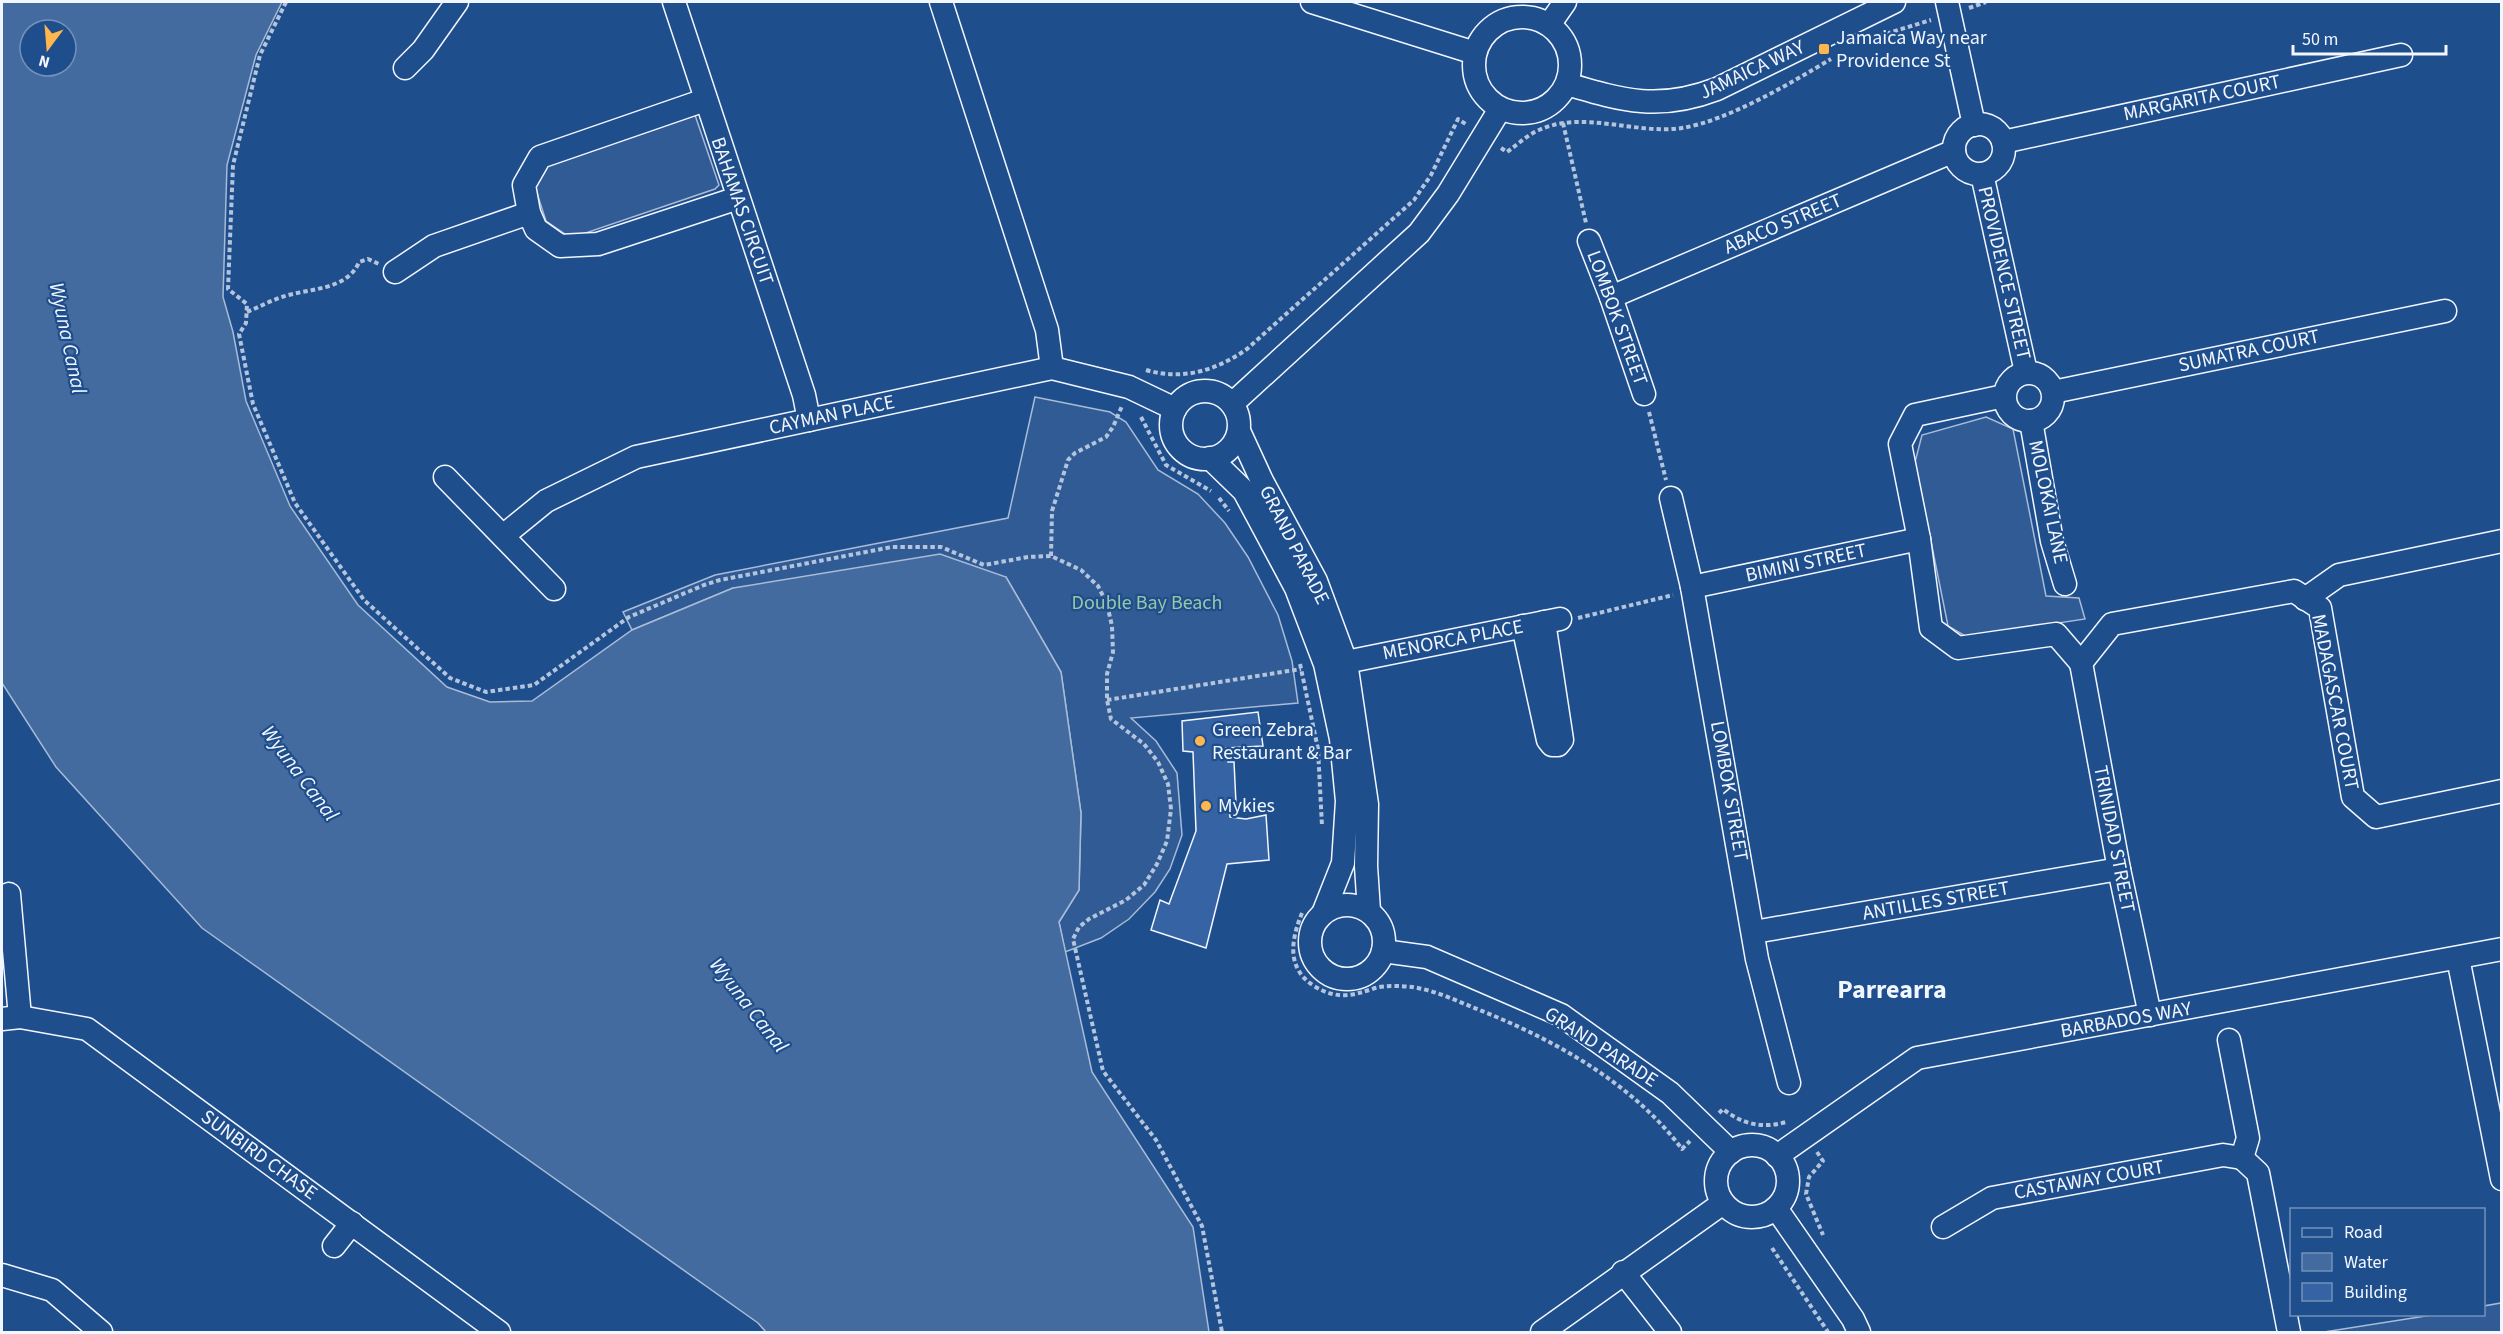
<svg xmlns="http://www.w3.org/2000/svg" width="2503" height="1334" font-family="'Source Sans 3',sans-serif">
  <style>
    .built { fill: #305b95; stroke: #a8bbd7; stroke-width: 1.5 }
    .water { fill: #446ba0; stroke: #a8bbd7; stroke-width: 1.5; fill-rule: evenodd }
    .building { fill: #3563a3; stroke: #f2f6ff; stroke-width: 1.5 }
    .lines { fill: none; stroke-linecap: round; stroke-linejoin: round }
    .minor-casing { stroke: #f2f6ff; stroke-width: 25 }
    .path { stroke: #b3c4dc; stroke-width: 4; stroke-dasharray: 4.5 3; stroke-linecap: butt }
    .minor { stroke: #1f4e8c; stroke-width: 22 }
    .poi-dot { fill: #ffb74d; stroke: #1f4e8c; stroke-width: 2 }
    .labels { text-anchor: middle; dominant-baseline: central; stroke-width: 4.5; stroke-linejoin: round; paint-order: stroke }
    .poi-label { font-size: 20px; fill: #f2f6ff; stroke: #1f4e8c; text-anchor: start }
    .street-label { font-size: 20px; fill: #f2f6ff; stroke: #1f4e8c }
    .park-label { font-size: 20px; fill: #97c8a6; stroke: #1f4e8c }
    .water-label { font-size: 21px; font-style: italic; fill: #f2f6ff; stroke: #1f4e8c }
    .district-label { font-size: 26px; font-weight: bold; fill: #f2f6ff; stroke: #1f4e8c }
  </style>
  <rect width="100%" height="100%" fill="#1f4e8c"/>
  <g class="built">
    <path d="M695,115L719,185L715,189L571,238L546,221L535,187L543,165Z"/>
    <path d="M1035,397L1110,412L1126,422L1158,470L1198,494L1225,523L1248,557L1278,615L1292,661L1298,703L1131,718L1156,741L1177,773L1182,835L1170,869L1155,892L1129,919L1101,938L1065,952L1059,922L1079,890L1081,813L1061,672L1006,577L733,588L632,630L623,612L715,575L1008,518Z"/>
    <path d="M1986,417L2013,429L2046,596L2079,598L2085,619L1967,637L1948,626L1915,462L1922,435Z"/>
    <path d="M2501,1303V1332H2324L2432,1315L2484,1314V1306Z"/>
  </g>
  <path class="water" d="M2,2H282L256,55L227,165L223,297L233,332L246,401L290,506L358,605L447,687L490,702L532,701L632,630L733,588L940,554L1006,577L1061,672L1081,813L1079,890L1059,922L1092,1072L1193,1227L1209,1332H766L758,1323L202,928L56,767L2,683ZM30,30H66V66H30Z"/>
  <path class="building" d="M1258,712L1263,746L1226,748L1228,762H1234L1236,803L1228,804L1230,817L1246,819L1266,815L1269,860L1227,864L1206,948L1151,930L1160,900L1169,904L1196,831L1193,752L1183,751L1182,721Z"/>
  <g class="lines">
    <g class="minor-casing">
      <g id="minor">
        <path d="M674,2L804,395L809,420"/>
        <path d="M941,2L1047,330L1052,368"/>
        <path d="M1312,2L1475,53"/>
        <path d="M1947,2L1974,125"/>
        <circle cx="1522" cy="65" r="48"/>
        <path d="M1549,25L1565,2"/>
        <path d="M405,68L423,50L457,2"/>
        <path d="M1567,84C1624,101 1659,111 1717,89L1894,2"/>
        <path d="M705,100L540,157L524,185L529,213L536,229L560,246L598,244L738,198"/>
        <circle cx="1979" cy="149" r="25"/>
        <path d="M2003,142L2401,55"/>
        <path d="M1982,174L2026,372"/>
        <path d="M1589,241L1611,297L1644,394"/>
        <path d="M395,272L434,246L529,213"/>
        <path d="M1611,297L1954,151"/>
        <circle cx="2029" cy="397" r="24"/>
        <circle cx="1205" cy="425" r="34"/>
        <path d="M2053,392L2445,311"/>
        <path d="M2004,396L1915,415L1900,444L1919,539L1931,628L1958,648L2056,634L2081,663"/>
        <path d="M1232,404L1419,233L1448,194L1500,109"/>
        <path d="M2031,421L2052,541L2065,584"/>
        <path d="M1239,431L1262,481L1316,581L1346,662L1367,804L1366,866L1369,911"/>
        <path d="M1210,458L1244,491L1296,588L1325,664L1341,739L1347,801L1343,863L1324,911"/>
        <path d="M445,477L554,589"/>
        <path d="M1671,498L1692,587L1757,959L1789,1083"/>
        <path d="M503,536L546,501L636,457L1052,368L1129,387L1175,409"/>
        <path d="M1692,587L1919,539"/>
        <path d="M2305,599L2339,575L2502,541"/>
        <path d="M1523,626L1548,740L1552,745H1558L1562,740L1544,622"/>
        <path d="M1346,662L1560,619"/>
        <path d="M2081,663L2112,624L2294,591L2320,608L2353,797L2376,817L2502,791"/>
        <path d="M2081,663L2119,869L2150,1015"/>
        <path d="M9,894L20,1017"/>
        <circle cx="1347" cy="942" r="37"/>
        <path d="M1754,932L2119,869"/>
        <path d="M1383,951L1427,957L1561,1015L1670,1093L1731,1152"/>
        <path d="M2458,958L2502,1179"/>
        <path d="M2,1019L20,1017L87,1029L499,1332"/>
        <path d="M2229,1040L2248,1138L2242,1158"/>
        <circle cx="1752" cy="1181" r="36"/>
        <path d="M1777,1156L1917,1058L2502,949"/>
        <path d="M2242,1158L2258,1173L2289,1332"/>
        <path d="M1776,1208L1853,1319L1859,1332"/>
        <path d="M1943,1227L1992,1198L2223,1155L2242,1158"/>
        <path d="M334,1246L352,1223"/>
        <path d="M1623,1272L1670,1332"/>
        <path d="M2,1275L52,1290L101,1332"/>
        <path d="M1542,1332L1723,1203"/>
      </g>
    </g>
    <g class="path">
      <path d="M286,2L260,55L233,165L228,289L247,304L246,323L239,334L253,404L295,503L364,600L450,678L486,692L534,685L629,617L704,585L720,580L892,547H941L984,565L1028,557L1051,556L1081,570L1098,586L1107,604L1112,626L1113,652L1107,674V700L1111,719L1144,744L1158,762L1168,784L1171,809L1167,841L1157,864L1144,885L1126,900L1089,919L1079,927L1073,939L1103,1071L1156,1140L1202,1226L1222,1332"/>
      <path d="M1969,8L1986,2"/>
      <path d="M1872,38L1931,20"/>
      <path d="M1563,123L1586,223"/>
      <path d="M1501,148L1507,152C1517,145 1526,136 1537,131C1582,109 1634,135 1682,128C1727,121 1791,83 1831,59"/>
      <path d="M247,312C259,307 270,301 282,297C308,288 347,291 359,262L368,259L379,264"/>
      <path d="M1146,370C1183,381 1217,370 1247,349L1414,200L1431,175L1458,119L1467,125"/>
      <path d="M1649,412L1666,480"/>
      <path d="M1141,417L1166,465L1211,491"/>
      <path d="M1219,498L1229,511"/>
      <path d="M1051,556L1052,511L1068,460L1075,453L1106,437L1113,427L1122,406"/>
      <path d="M1578,618L1673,595"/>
      <path d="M1300,664L1318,749L1322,826"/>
      <path d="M1107,700L1301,669"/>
      <path d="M1302,913C1291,940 1286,968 1314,986C1337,1000 1352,996 1375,988C1385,985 1401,986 1412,987C1433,990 1453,999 1472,1007C1549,1037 1631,1081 1682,1149L1690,1141"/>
      <path d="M1719,1113L1723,1109C1742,1124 1762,1129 1786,1122"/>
      <path d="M1817,1152L1823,1161L1809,1177L1806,1194L1823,1235"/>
      <path d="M1772,1248L1828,1332"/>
    </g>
    <use href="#minor" class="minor"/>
  </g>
  <g class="poi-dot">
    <rect x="1818" y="43" width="12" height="12" rx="3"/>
    <circle cx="1200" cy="741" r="6"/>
    <circle cx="1206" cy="806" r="6"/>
  </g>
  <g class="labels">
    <g class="poi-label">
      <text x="1836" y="38">Jamaica Way near<tspan x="1836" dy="23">Providence St</tspan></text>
      <text x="1212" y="730">Green Zebra<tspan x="1212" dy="23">Restaurant &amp; Bar</tspan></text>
      <text x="1218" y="806">Mykies</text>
    </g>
    <g class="street-label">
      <text transform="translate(1752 70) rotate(-25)">JAMAICA WAY</text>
      <text transform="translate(2202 98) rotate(-12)">MARGARITA COURT</text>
      <text transform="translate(742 211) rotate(71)">BAHAMAS CIRCUIT</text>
      <text transform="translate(1783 224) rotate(-23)">ABACO STREET</text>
      <text transform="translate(2004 273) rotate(77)">PROVIDENCE STREET</text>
      <text transform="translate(1617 318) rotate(70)">LOMBOK STREET</text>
      <text transform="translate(2249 351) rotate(-12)">SUMATRA COURT</text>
      <text transform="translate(832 415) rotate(-12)">CAYMAN PLACE</text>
      <text transform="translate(2048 502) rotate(78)">MOLOKAI LANE</text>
      <text transform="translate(1294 545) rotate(63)">GRAND PARADE</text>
      <text transform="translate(1806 563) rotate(-12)">BIMINI STREET</text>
      <text transform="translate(1453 640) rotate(-11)">MENORCA PLACE</text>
      <text transform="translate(2335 702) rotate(79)">MADAGASCAR COURT</text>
      <text transform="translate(1729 791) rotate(80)">LOMBOK STREET</text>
      <text transform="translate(2114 839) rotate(79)">TRINIDAD STREET</text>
      <text transform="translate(1936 901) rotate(-10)">ANTILLES STREET</text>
      <text transform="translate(2126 1020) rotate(-10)">BARBADOS WAY</text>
      <text transform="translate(1601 1047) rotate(33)">GRAND PARADE</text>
      <text transform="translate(259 1155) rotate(36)">SUNBIRD CHASE</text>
      <text transform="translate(2089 1180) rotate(-10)">CASTAWAY COURT</text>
    </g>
    <g class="park-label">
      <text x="1147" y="603">Double Bay Beach</text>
    </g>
    <g class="water-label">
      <text transform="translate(68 338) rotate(78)">Wyuna Canal</text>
      <text transform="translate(300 773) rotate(53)">Wyuna Canal</text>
      <text transform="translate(749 1005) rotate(52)">Wyuna Canal</text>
    </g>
    <g class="district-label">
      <text x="1892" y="989">Parrearra</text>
    </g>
  </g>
  <rect width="2503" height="1334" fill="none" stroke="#f2f6ff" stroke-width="6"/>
  <rect x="2290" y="1208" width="195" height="108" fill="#1f4e8c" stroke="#7391ba" stroke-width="1.5"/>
  <rect x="2302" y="1228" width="30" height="9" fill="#1f4e8c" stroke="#7391ba" stroke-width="1.5"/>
  <text x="2344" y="1238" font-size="18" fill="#f2f6ff">Road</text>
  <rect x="2302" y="1253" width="30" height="18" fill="#446ba0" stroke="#7391ba" stroke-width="1.5"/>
  <text x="2344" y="1268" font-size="18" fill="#f2f6ff">Water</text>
  <rect x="2302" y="1283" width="30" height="18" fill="#3563a3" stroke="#7391ba" stroke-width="1.5"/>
  <text x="2344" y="1298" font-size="18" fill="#f2f6ff">Building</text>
  <g transform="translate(48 48) rotate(196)"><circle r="28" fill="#1f4e8c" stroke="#7391ba" stroke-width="1.5"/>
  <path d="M0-4.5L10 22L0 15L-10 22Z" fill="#ffb74d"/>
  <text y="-9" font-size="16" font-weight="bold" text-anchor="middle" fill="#f2f6ff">N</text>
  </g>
  <path d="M2293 45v9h153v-9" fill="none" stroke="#f2f6ff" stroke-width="3"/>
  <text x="2302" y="45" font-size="18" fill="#f2f6ff" stroke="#1f4e8c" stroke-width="4.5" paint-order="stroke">50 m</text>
</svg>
